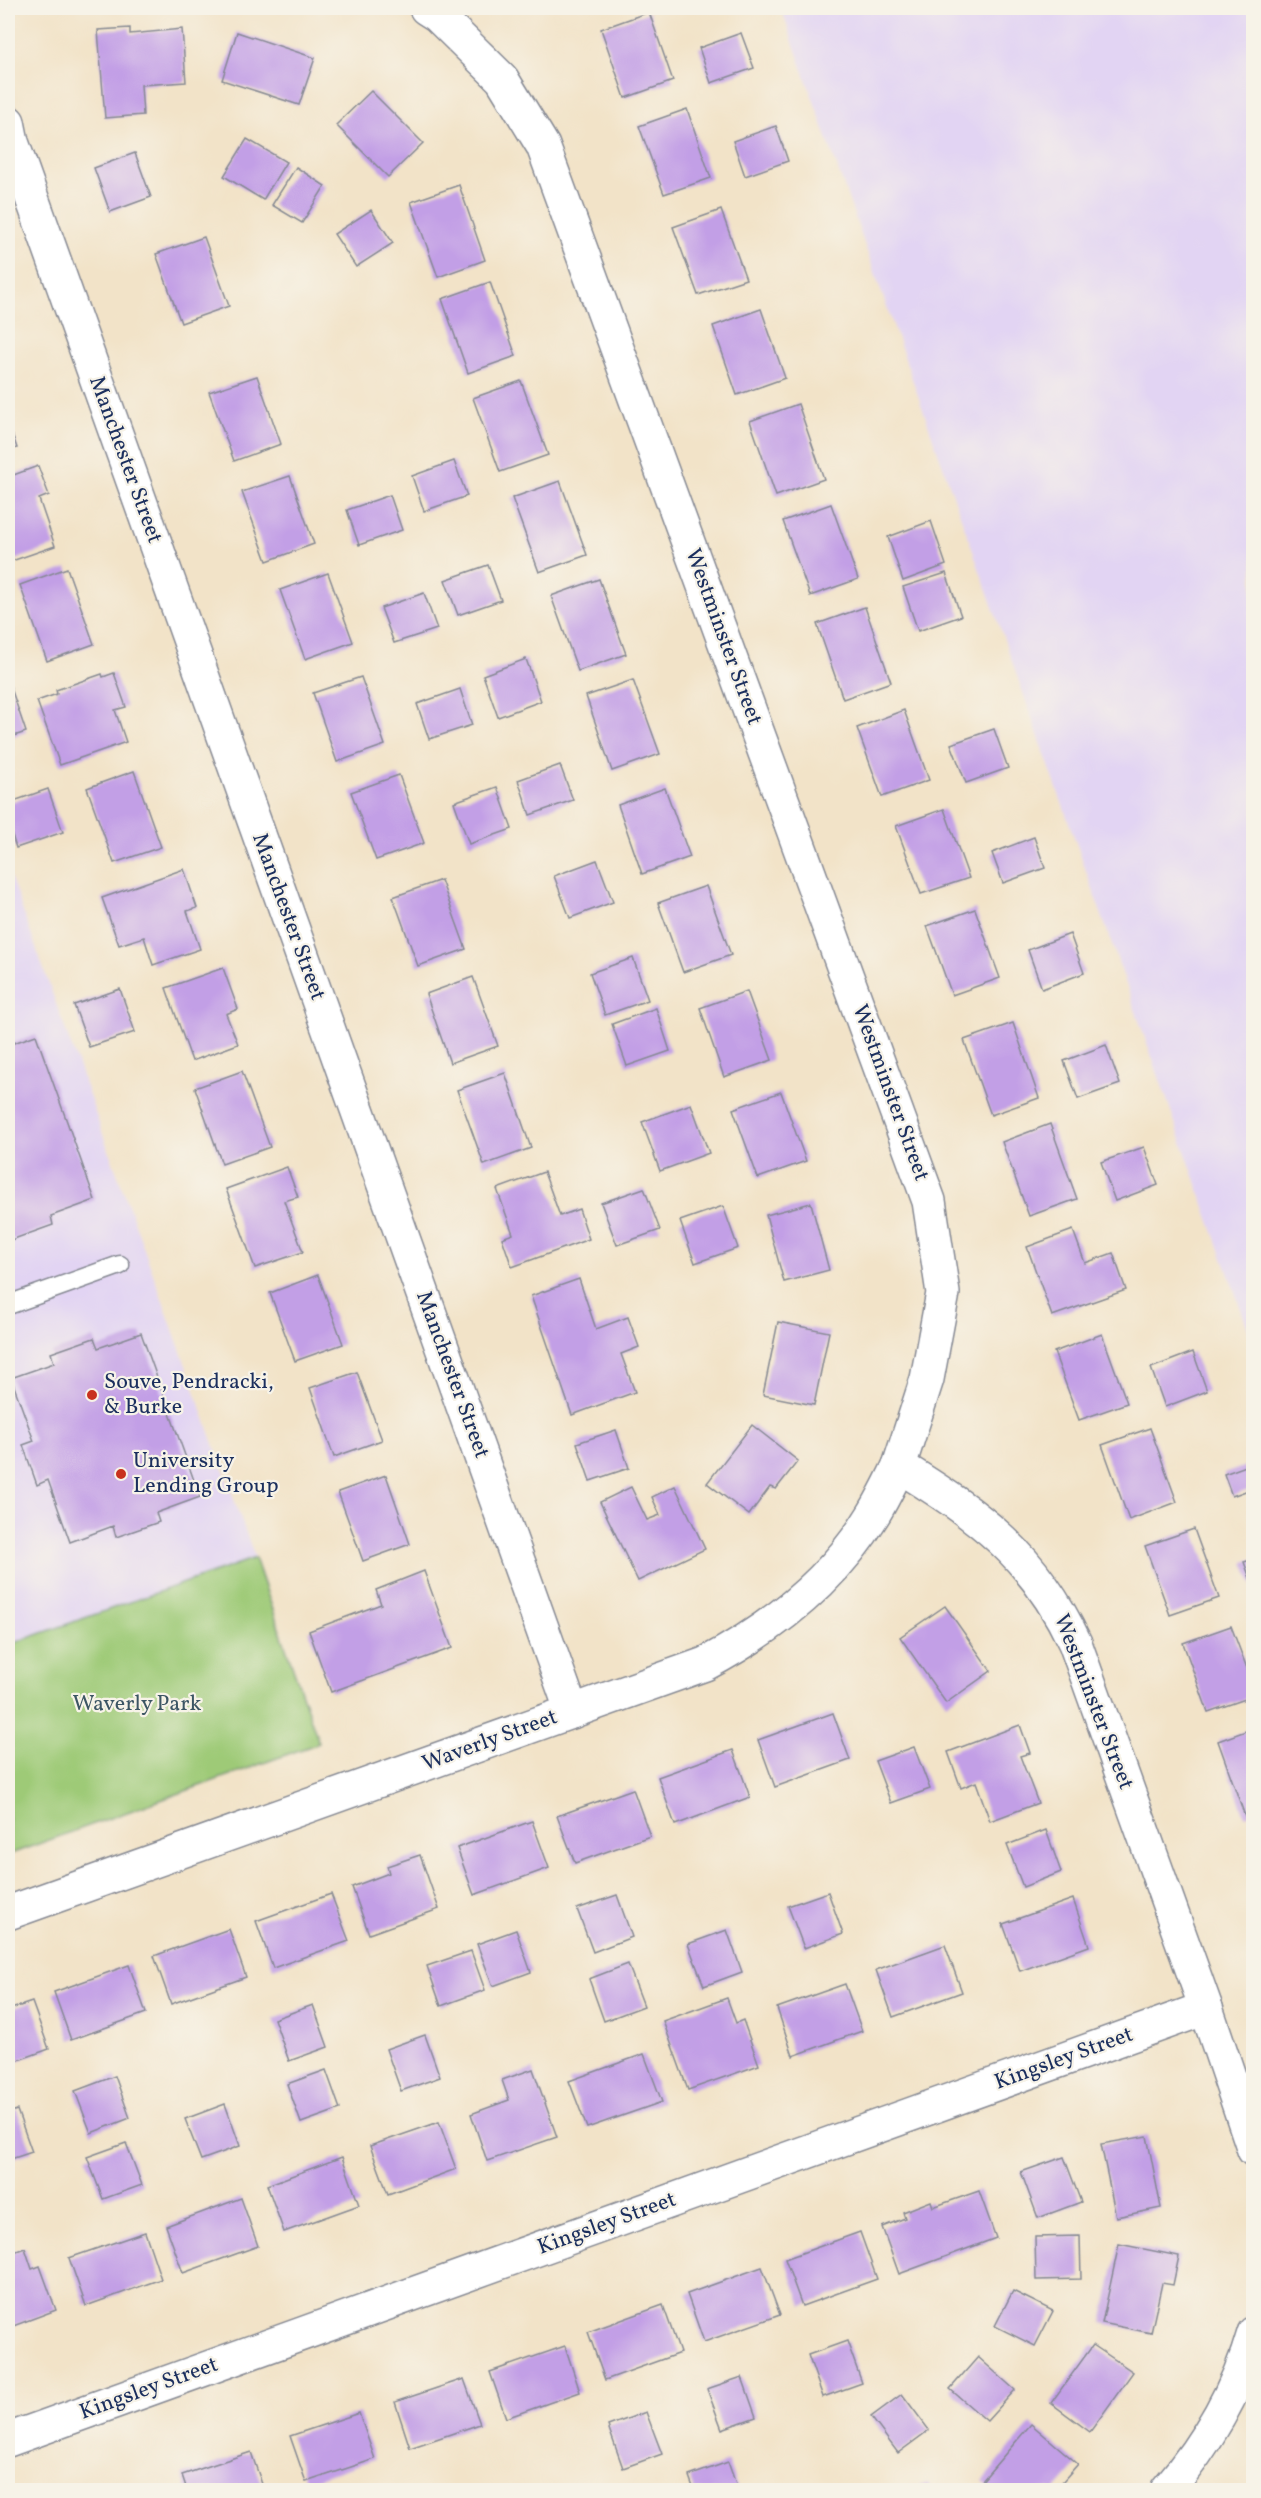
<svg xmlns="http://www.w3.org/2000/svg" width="1261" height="2498" font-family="Vollkorn,serif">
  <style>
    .built { fill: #e2d4f3 }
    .green { fill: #9eca77; stroke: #5c7c6a; stroke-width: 1.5 }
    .building { fill: #c29fe6 }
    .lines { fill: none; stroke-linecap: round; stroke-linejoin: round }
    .service-casing { stroke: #868993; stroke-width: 21 }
    .minor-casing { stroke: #868993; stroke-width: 36 }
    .service { stroke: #fff; stroke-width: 18 }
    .minor { stroke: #fff; stroke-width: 33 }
    .poi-dot { fill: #c8321e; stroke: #f7f3e8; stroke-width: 2 }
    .labels { text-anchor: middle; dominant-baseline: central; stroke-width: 4.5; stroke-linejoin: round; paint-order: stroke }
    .street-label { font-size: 22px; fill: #1b2f5e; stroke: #f7f3e8 }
    .poi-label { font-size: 22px; fill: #1b2f5e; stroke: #f7f3e8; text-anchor: start }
    .park-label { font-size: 22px; fill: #3c5664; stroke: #f7f3e8 }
  </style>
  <rect width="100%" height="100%" fill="#f7f3e8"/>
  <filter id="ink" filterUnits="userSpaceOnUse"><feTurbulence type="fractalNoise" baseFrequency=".0167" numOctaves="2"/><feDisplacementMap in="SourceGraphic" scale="12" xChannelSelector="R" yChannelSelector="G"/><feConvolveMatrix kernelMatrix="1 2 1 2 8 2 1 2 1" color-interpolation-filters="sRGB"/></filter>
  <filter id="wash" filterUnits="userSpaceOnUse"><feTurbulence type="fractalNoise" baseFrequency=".008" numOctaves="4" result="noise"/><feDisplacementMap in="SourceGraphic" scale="24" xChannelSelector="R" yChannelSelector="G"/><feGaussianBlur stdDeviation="1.35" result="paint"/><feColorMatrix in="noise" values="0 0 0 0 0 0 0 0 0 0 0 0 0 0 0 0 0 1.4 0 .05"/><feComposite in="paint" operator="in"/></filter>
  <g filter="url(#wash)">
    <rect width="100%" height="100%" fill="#f2e3c8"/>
    <g class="built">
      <path d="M781,8H1253V1343Z"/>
      <path d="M8,870L255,1558L8,1645Z"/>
    </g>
    <path class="green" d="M255,1558L319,1743L8,1855V1645Z"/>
    <g id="blocks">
      <g class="building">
        <path d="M649,12L673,81L625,98L601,29Z"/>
        <path d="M130,28V34L182,29L186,82L141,85L143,115L105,118L98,30Z"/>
        <path d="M237,32L315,58L299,105L222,80Z"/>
        <path d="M741,33L754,68L711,83L699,48Z"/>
        <path d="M371,91L423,143L388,177L336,125Z"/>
        <path d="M687,109L711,178L664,194L639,126Z"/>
        <path d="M776,126L788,161L745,176L733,141Z"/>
        <path d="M247,139L286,162L263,200L224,176Z"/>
        <path d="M135,153L151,197L110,212L94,168Z"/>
        <path d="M296,167L325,186L302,223L272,205Z"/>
        <path d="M459,185L485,260L438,277L411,202Z"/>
        <path d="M371,210L393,243L356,267L334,234Z"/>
        <path d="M721,210L746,279L698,295L673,227Z"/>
        <path d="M204,237L229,306L181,323L156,254Z"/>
        <path d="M490,282L516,356L468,373L442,299Z"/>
        <path d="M761,309L785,378L737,395L713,326Z"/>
        <path d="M257,376L281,444L234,461L209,392Z"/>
        <path d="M521,381L548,455L500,472L473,398Z"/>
        <path d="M798,404L824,479L776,496L750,421Z"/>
        <path d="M8,422L17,448L8,451Z"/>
        <path d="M454,461L467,496L424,511L412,476Z"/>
        <path d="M38,466L49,495L39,499L55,546L9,562L8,477Z"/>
        <path d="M290,476L314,544L267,561L242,492Z"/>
        <path d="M560,481L587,555L539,572L512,498Z"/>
        <path d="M390,495L402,530L359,545L347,510Z"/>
        <path d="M831,504L858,579L810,596L783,521Z"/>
        <path d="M931,521L946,565L903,581L888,537Z"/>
        <path d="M488,565L501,600L458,615L445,580Z"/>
        <path d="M67,568L94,644L47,661L20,585Z"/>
        <path d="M328,573L353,642L305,659L280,590Z"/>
        <path d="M946,573L961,616L918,631L903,587Z"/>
        <path d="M599,579L626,654L578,671L551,596Z"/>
        <path d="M424,593L437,629L394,643L381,608Z"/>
        <path d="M865,607L891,682L843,699L817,624Z"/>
        <path d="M526,659L541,701L498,717L483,675Z"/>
        <path d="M114,673L126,707L115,710L126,742L60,765L37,701L57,694L56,690L102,674L103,677Z"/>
        <path d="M361,677L385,745L337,762L313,693Z"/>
        <path d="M633,680L660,754L612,771L586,696Z"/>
        <path d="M11,688L26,732L8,738V690Z"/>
        <path d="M460,689L472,725L429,739L417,704Z"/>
        <path d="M904,710L929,780L882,797L857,728Z"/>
        <path d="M994,729L1008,768L966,783L951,744Z"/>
        <path d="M560,765L573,800L530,815L518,780Z"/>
        <path d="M134,771L161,847L114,863L87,788Z"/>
        <path d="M399,775L424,843L376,860L351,792Z"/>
        <path d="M497,787L512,829L469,844L454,802Z"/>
        <path d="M665,788L690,857L642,874L618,805Z"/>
        <path d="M48,789L63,832L16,848L8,822V803Z"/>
        <path d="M944,809L969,878L921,894L896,826Z"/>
        <path d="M1034,837L1045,868L1003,883L992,853Z"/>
        <path d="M597,860L613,902L570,918L554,876Z"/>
        <path d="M184,869L197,908L187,911L200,949L153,965L144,937L119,945L102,898Z"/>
        <path d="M441,880L466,949L418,966L393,897Z"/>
        <path d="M706,886L731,955L683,972L658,903Z"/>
        <path d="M975,909L1000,978L952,995L927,926Z"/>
        <path d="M1070,934L1084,973L1042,989L1028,950Z"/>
        <path d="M633,958L648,1000L605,1015L590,973Z"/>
        <path d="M223,968L238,1009L226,1014L238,1044L192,1061L166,988Z"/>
        <path d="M473,977L498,1046L450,1063L426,994Z"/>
        <path d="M120,989L135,1032L89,1047L74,1005Z"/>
        <path d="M747,991L772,1060L724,1077L700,1008Z"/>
        <path d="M656,1008L670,1051L627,1066L612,1024Z"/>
        <path d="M1013,1023L1039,1098L991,1115L964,1040Z"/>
        <path d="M36,1035L95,1200L51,1216L53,1225L11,1240L8,1231V1045Z"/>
        <path d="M1106,1045L1120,1084L1078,1099L1064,1061Z"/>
        <path d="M242,1071L270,1147L222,1164L195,1088Z"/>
        <path d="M505,1073L531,1148L484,1165L457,1090Z"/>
        <path d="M781,1092L806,1161L758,1178L733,1109Z"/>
        <path d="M691,1104L709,1153L660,1171L642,1122Z"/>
        <path d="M1050,1124L1077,1199L1029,1216L1002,1142Z"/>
        <path d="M1144,1147L1158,1185L1115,1201L1101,1162Z"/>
        <path d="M287,1167L298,1197L284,1201L303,1252L255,1268L226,1189Z"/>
        <path d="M544,1172L560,1216L579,1209L589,1239L512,1267L502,1238L513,1234L497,1189Z"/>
        <path d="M644,1188L660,1230L617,1245L601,1203Z"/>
        <path d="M811,1203L829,1270L784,1282L766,1215Z"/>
        <path d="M723,1206L738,1248L695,1263L680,1221Z"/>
        <path d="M1073,1230L1085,1263L1113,1253L1126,1290L1052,1316L1027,1247Z"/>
        <path d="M318,1275L343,1344L295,1361L270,1293Z"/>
        <path d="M579,1279L596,1329L628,1317L639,1347L621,1354L635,1392L572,1415L531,1296Z"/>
        <path d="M778,1322L829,1332L814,1405L763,1395Z"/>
        <path d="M141,1333L200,1497L156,1513L159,1522L116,1537L113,1526L70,1542L48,1480L37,1485L23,1445L34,1441L11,1378L54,1363L51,1353L94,1338L98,1348Z"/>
        <path d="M1102,1334L1127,1403L1079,1420L1054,1352Z"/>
        <path d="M1193,1352L1207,1391L1165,1407L1151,1368Z"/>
        <path d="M357,1372L382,1440L334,1457L310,1388Z"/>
        <path d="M752,1425L798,1461L776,1489L770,1487L749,1515L707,1483Z"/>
        <path d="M1150,1428L1177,1502L1129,1520L1102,1445Z"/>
        <path d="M616,1430L629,1468L590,1481L577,1443Z"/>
        <path d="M1254,1463V1488L1232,1496L1224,1474Z"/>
        <path d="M386,1475L410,1544L363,1561L338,1492Z"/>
        <path d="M675,1486L705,1549L638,1581L600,1502L631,1487L647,1520L660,1515L652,1497Z"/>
        <path d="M1194,1529L1219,1598L1170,1615L1145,1546Z"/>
        <path d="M1254,1559V1586H1253L1244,1562Z"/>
        <path d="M424,1571L452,1648L331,1692L309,1631L381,1604L376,1590Z"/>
        <path d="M945,1606L991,1671L946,1703L900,1637Z"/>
        <path d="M1231,1626L1254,1687V1696L1208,1712L1183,1643Z"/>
        <path d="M833,1713L850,1760L775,1787L758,1740Z"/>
        <path d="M1020,1725L1030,1753L1020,1756L1038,1803L990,1821L976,1782L961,1788L948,1752Z"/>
        <path d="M1254,1728V1813L1245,1816L1218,1741Z"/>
        <path d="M914,1747L930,1789L891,1803L875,1761Z"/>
        <path d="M733,1750L750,1797L675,1825L658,1777Z"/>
        <path d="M633,1789L650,1836L575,1863L557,1816Z"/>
        <path d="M532,1821L549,1868L474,1895L457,1848Z"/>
        <path d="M1046,1830L1061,1872L1023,1887L1007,1845Z"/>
        <path d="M420,1855L439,1909L369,1934L352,1887L389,1873L387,1866Z"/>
        <path d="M828,1892L843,1934L804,1948L788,1906Z"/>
        <path d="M331,1894L349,1941L273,1968L256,1921Z"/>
        <path d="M617,1895L632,1937L593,1952L577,1909Z"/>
        <path d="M1073,1899L1089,1946L1020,1971L1003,1924Z"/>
        <path d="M229,1929L246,1977L171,2004L154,1956Z"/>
        <path d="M516,1930L531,1972L493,1986L477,1944Z"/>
        <path d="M727,1930L742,1972L704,1986L688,1944Z"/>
        <path d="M945,1945L962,1992L893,2017L876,1970Z"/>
        <path d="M471,1951L485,1990L441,2006L427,1966Z"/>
        <path d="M628,1964L644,2006L604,2021L589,1979Z"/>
        <path d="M129,1965L146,2013L71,2040L54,1992Z"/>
        <path d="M845,1984L862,2031L793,2056L777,2008Z"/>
        <path d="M727,1998L736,2023L743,2020L759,2065L688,2090L663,2021Z"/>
        <path d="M32,2002L49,2049L8,2064V2010Z"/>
        <path d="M313,2005L328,2047L289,2061L274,2019Z"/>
        <path d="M425,2035L440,2077L401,2091L386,2049Z"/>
        <path d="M644,2054L662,2102L587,2128L569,2081Z"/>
        <path d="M533,2069L557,2137L487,2161L471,2114L509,2100L502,2080Z"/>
        <path d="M326,2070L340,2109L301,2123L287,2084Z"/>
        <path d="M115,2076L130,2118L91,2133L75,2091Z"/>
        <path d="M225,2104L240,2146L201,2160L185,2119Z"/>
        <path d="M17,2110L32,2152L8,2160V2113Z"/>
        <path d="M439,2122L456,2169L388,2194L370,2146Z"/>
        <path d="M1147,2136L1161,2208L1116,2217L1101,2144Z"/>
        <path d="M126,2143L142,2185L103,2199L87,2157Z"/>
        <path d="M342,2157L359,2205L284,2232L267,2185Z"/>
        <path d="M1064,2157L1081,2202L1038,2218L1021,2172Z"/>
        <path d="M979,2191L996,2238L899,2274L882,2227L905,2218L903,2212L931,2201L933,2207Z"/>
        <path d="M241,2198L258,2246L183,2273L166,2226Z"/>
        <path d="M145,2232L161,2279L86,2306L69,2258Z"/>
        <path d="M860,2232L877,2279L802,2306L785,2259Z"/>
        <path d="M1080,2236L1081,2279L1036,2280L1035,2237Z"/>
        <path d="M1119,2244L1179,2256L1173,2285L1162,2283L1151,2333L1102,2323Z"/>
        <path d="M25,2248L32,2269L40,2266L56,2310L8,2328V2254Z"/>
        <path d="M762,2267L780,2315L704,2342L687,2294Z"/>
        <path d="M1013,2291L1053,2311L1035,2346L995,2326Z"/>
        <path d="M663,2305L680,2353L605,2380L588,2332Z"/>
        <path d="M847,2341L862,2383L823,2397L808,2355Z"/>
        <path d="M1093,2345L1133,2372L1090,2432L1051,2403Z"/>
        <path d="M565,2346L580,2392L506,2418L490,2372Z"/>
        <path d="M978,2357L1015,2390L987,2421L950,2389Z"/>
        <path d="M742,2377L756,2417L722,2429L707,2389Z"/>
        <path d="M464,2379L480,2424L410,2448L395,2402Z"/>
        <path d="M902,2394L929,2430L898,2453L871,2417Z"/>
        <path d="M646,2412L662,2454L623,2468L608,2426Z"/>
        <path d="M359,2413L375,2459L306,2482L290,2436Z"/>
        <path d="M1031,2424L1078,2464L1055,2490L1043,2489L1041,2490H993L982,2481Z"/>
        <path d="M251,2452L264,2490H187L182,2475Z"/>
        <path d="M728,2462L738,2490H694L689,2476Z"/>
        <path d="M928,2483L931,2490H909Z"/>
      </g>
    </g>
  </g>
  <g filter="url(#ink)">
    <use href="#blocks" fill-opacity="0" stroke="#868993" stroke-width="1.5"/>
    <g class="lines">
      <g class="service-casing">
        <path id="service" d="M8,1305L120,1265"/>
      </g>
      <g class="minor-casing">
        <g id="minor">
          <path d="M426,8L437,15L502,79L543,146L929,1201L943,1293L927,1379L899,1466C980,1516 1034,1555 1075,1643L1206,2008L1254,2150"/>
          <path d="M8,122L12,142L572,1712"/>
          <path d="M8,1913L705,1664C773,1628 833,1581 873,1515C883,1499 891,1482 899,1466"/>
          <path d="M8,2440L1206,2008"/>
          <path d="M1167,2490C1207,2443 1237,2393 1254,2333"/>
        </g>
      </g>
      <use href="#service" class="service"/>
      <use href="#minor" class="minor"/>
    </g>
  </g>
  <g class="poi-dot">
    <circle cx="92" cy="1395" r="6"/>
    <circle cx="121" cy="1474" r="6"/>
  </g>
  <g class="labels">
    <g class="street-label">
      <text transform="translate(125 460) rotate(70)">Manchester Street</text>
      <text transform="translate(723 637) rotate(70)">Westminster Street</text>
      <text transform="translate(288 917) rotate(70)">Manchester Street</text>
      <text transform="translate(890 1093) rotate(70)">Westminster Street</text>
      <text transform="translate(452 1375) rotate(70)">Manchester Street</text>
      <text transform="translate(1093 1702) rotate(69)">Westminster Street</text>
      <text transform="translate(490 1741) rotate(-20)">Waverly Street</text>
      <text transform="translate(1064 2059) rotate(-20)">Kingsley Street</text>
      <text transform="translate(607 2224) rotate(-20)">Kingsley Street</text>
      <text transform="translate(149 2389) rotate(-20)">Kingsley Street</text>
    </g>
    <g class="poi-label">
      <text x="104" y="1382">Souve, Pendracki,<tspan x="104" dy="25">&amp; Burke</tspan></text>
      <text x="133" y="1461">University<tspan x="133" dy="25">Lending Group</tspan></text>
    </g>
    <g class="park-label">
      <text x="137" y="1704">Waverly Park</text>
    </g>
  </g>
  <rect width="1261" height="2498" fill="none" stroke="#f7f3e8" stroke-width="30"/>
</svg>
